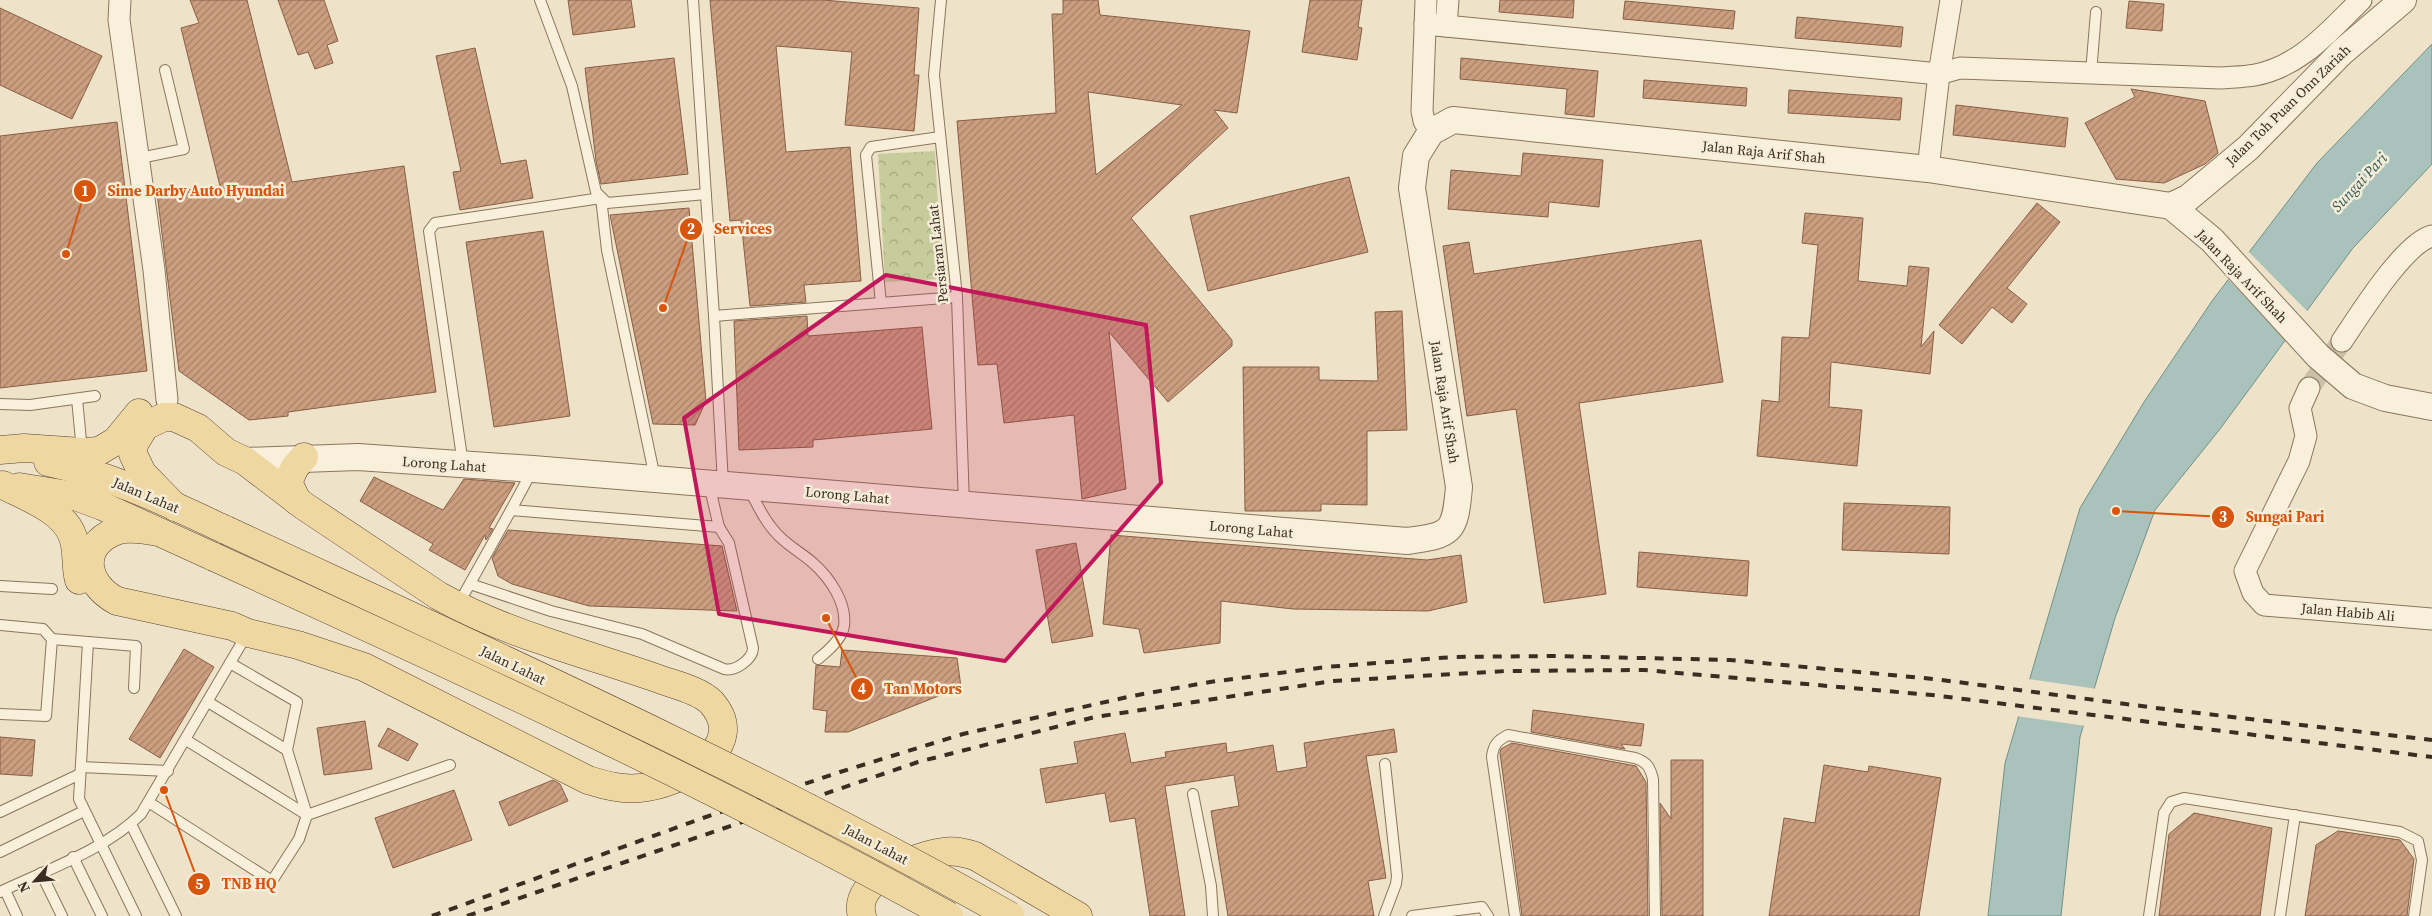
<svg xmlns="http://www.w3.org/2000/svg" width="2432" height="916" font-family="'Source Serif 4',serif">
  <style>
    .park { fill: url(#park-crowns) }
    .water { fill: #a9c2bb; stroke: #709188 }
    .pier { fill: #eee3c8 }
    .building { fill: url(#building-hatch); stroke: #895f44; fill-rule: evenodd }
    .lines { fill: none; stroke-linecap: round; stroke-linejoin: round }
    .minor-tunnel { stroke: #cabfa7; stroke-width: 21; stroke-dasharray: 21 11; stroke-linecap: butt }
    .service-casing { stroke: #8a755d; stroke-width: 12 }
    .minor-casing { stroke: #8a755d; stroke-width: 23 }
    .tertiary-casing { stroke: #8a755d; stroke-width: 28 }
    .primary-casing { stroke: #584331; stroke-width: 29 }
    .service { stroke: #f9f0dc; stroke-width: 10 }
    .minor { stroke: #f9f0dc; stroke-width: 21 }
    .tertiary { stroke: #f9f0dc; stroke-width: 26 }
    .primary { stroke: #efd7a2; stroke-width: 28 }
    .rail { stroke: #3b2d21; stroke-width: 4; stroke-dasharray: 9 9; stroke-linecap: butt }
    .primary-bridge-casing { stroke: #584331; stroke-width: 29; stroke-linecap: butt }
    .primary-bridge { stroke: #efd7a2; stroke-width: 28 }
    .marked { fill: #c2185b; fill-opacity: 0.2; stroke: #c2185b; stroke-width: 4; stroke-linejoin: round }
    .labels { text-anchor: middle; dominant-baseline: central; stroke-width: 5; stroke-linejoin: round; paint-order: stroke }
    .street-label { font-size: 14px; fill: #3b2d21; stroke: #f5edd8 }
    .water-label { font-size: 15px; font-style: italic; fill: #305a57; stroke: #f5edd8 }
    .leader { fill: none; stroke: #d7550e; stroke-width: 2 }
    .callout-dot { fill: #d7550e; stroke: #f5edd8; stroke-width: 2 }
    .mark-label { font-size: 15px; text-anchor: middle; font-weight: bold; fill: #fff }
    .callout-label { font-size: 15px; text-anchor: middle; font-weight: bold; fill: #d7550e; stroke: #f5edd8; stroke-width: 5; stroke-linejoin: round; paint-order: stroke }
  </style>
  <defs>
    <pattern id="park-crowns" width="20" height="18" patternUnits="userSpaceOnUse" patternTransform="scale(1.25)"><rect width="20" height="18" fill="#c7cc9c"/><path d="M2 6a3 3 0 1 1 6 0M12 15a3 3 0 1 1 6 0" fill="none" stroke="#a3a67f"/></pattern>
    <pattern id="building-hatch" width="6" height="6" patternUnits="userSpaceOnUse" patternTransform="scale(1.25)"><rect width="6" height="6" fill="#cb9e7f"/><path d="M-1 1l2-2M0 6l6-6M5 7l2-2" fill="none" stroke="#a68168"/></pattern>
  </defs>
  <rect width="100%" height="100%" fill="#eee3c8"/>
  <path class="park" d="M935,151L942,279L885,282L878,154Z"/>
  <path class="water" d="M2432,44V164L2353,248L2220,429L2155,510L2115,618L2080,737L2061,916H1988L2005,763L2080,508L2144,402L2212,301L2317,163Z"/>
  <g class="pier">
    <path d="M2247,250L2309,313L2288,341L2227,278Z"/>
    <path d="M2028,679L2097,689L2086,726L2016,716Z"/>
  </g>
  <g class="building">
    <path d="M190,0H247L292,182L404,166L436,392L288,412V416L249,420L179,371L157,193L220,186L181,28L199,23Z"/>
    <path d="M278,0H324L338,41L327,45L333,63L315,69L308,52L298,55Z"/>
    <path d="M568,0H631L635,27L573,35Z"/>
    <path d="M710,0H823L919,8L914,75H919L914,131L845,125L852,52L776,46L786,152L850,147L861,281L804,285L806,302L750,306L741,220L730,221Z"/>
    <path d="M1063,0H1098L1100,15L1250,31L1237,113L1214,110L1228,128L1131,218L1232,340V346L1168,402L1109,332L1126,489L1082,499L1074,415L1004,423L997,364L978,365L957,121L1056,113L1052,14H1063ZM1088,92L1182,105L1096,175Z"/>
    <path d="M1310,0H1362L1358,27L1362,28L1357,60L1302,52Z"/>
    <path d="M1500,0H1574L1573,18L1499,12Z"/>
    <path d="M1625,1L1735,11L1733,29L1623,19Z"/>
    <path d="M2129,1L2164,4L2162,31L2126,28Z"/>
    <path d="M0,8L102,56L72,119L0,85Z"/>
    <path d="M1797,17L1903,27L1901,47L1795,38Z"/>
    <path d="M475,48L501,164L526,160L533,198L460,210L453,172L461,171L436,56Z"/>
    <path d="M674,58L688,174L601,184L596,161L585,68Z"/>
    <path d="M1461,58L1598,71L1594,117L1565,114L1567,89L1460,79Z"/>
    <path d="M1644,80L1747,88L1746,106L1643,98Z"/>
    <path d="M2131,89L2205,101L2218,153L2205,164L2164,183L2116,179L2085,123L2135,97Z"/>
    <path d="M1789,90L1902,98L1900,120L1788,113Z"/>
    <path d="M1956,105L2068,118L2065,147L1953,135Z"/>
    <path d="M117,122L147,371L0,388V136Z"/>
    <path d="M1523,153L1603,160L1599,207L1549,202L1548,217L1448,209L1451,170L1521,176Z"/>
    <path d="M1349,177L1368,252L1208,291L1190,216Z"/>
    <path d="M2037,203L2060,222L2007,288L2027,304L2012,323L1992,307L1962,344L1939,325Z"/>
    <path d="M689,208L706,401L695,425L653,424L610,215Z"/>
    <path d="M1805,213L1863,218L1858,281L1907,286L1909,266L1929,268L1921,347L1934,331L1930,374L1831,362L1829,407L1862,410L1857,466L1757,456L1762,400L1779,402L1782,337L1809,338L1818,245L1802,243Z"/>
    <path d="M543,231L570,416L494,427L466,242Z"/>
    <path d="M1701,240L1723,382L1579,403L1606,594L1544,603L1516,409L1467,416L1443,246L1469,242L1474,274Z"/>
    <path d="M1402,311L1407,430L1367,431V505L1321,504V511H1245L1243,367H1319V380L1378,381L1375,312Z"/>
    <path d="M807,316L808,336L922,327L932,429L813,440V447L739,450L734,321Z"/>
    <path d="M374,477L443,510L464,479L515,483L489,528L493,529L486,540L485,535L465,570L429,550L433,544L360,501Z"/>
    <path d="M1844,503L1950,507L1949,554L1842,550Z"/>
    <path d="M508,530L722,546L737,611L589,606L512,584L498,576L492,558Z"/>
    <path d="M1111,535L1427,560L1461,555L1467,602L1428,611L1293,609L1221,601L1220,643L1144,653L1139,629L1103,624Z"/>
    <path d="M1076,543L1093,636L1052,643L1036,550Z"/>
    <path d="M1639,552L1749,561L1747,596L1637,587Z"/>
    <path d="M184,649L214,667L160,758L129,739Z"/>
    <path d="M842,650L957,658L961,687L848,732H825L827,711L813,709L816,665L840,667Z"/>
    <path d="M1533,710L1644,724L1641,746L1621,744L1625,749L1531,732Z"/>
    <path d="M365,721L372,769L324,775L317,728Z"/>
    <path d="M388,728L418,744L408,761L378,746Z"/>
    <path d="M1394,729L1397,752L1366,756L1386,878L1368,881L1374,916H1228L1211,811L1239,806L1234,775L1165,786L1185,916H1150L1135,818L1110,822L1105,793L1046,803L1040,769L1078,763L1074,742L1125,733L1131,763L1166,757L1165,752L1226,743L1227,753L1273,745L1277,772L1307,767L1304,743Z"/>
    <path d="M0,737L35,740L32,776L0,774Z"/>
    <path d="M1512,743L1636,766L1646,782L1648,916H1522L1500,753L1501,749Z"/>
    <path d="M1671,760H1703V916H1662L1660,803L1671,819Z"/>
    <path d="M1824,765L1868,772L1869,766L1941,778L1919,916H1769L1784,818L1815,823Z"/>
    <path d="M553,780L560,784L568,801L509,826L499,802Z"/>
    <path d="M454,790L472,840L393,868L375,818Z"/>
    <path d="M2194,813L2272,828L2260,916H2159L2169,834Z"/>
    <path d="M2338,831L2400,840L2414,859L2407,916H2305L2316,845Z"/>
  </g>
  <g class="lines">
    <path class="minor-tunnel" d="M2309,388L2342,341"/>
    <g class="service-casing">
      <g id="service">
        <path d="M540,0L572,86L596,192L607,203L706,194"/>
        <path d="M693,0L714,316L723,484"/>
        <path d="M941,0L934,75L957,297L964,505"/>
        <path d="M2091,73L2096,12"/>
        <path d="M140,158L184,149L165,70"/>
        <path d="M881,303L866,155L871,147L940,137"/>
        <path d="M714,316L957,297"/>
        <path d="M77,399L82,451"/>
        <path d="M0,404L30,405L95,396"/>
        <path d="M463,464L429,231L435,223L601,198L607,250L655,478"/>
        <path d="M532,471L511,510L719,527L709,484"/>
        <path d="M749,489C758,506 766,524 780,537C790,547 803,554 813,563C830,578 847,603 844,626C842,639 828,651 818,659"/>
        <path d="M470,584L551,611L642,634L724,669C735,672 753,659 753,648L729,543L719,527"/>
        <path d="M0,586L52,589"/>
        <path d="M458,605L511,510"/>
        <path d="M0,625L43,629L52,639L46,716L0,714"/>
        <path d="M52,639L136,646L134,688"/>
        <path d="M88,642L79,799L136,916"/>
        <path d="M208,702L287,750"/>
        <path d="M186,740L307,815L450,765"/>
        <path d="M81,767L168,771"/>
        <path d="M1193,794L1211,886L1213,916"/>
        <path d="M150,803L272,881L299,839L307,815L287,750L297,702L230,663"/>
        <path d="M0,812L80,774"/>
        <path d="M131,824L176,916"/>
        <path d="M0,852L84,811"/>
        <path d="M73,857L102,916"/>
        <path d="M41,873L62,916"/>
        <path d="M5,890L17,916"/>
        <path d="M0,892C46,870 105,850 141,814L247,634"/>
        <path d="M1384,916L1396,884L1397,876L1385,764"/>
        <path d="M1412,916L1482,907L1488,916"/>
        <path d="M1515,916L1492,757C1493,745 1498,740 1508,735L1635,758C1647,762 1650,767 1653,779L1655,916"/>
        <path d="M2149,916L2164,813L2171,802L2184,798L2400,832L2418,841L2422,860L2414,916"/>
        <path d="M2280,916L2295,815"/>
      </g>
    </g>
    <g class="minor-casing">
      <g id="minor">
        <path d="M120,0L119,20L154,270L167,400"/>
        <path d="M1426,0L1422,111L1424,121L1431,132"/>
        <path d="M1425,24L1939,74L1960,68L2220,78C2232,77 2244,77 2255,75C2301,66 2329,31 2361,0"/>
        <path d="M1446,26L1448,0"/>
        <path d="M1928,169L1939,74L1951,0"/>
        <path d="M2342,341C2359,316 2404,243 2432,236"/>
        <path d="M2309,388L2300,408L2306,436L2299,461L2245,571L2253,593L2264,605L2432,619"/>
      </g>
    </g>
    <g class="tertiary-casing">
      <g id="tertiary">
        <path d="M2171,206L2188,198L2248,148L2342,52L2403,0"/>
        <path d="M245,461L358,457L533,469L1407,541C1452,535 1455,533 1459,487L1412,188L1416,156L1431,132L1453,120L1928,169L2171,206L2212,240L2318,356L2353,386L2385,398L2432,407"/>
      </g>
    </g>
    <g class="primary-casing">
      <g id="primary">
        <path d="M0,450L24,448L82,452L99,451L116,441L139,413"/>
        <path d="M48,462C111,475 168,503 226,530"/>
        <path d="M3,485C26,497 64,510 73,537C78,551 75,566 79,580"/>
        <path d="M19,487L75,496L102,506L214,557"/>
        <path d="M297,501L288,482L295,467L304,457"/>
        <path d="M159,532C146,530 129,526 116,531C78,546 84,584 117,601L232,626L248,633L298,645L364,667L588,780C605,785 621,790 640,788C678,785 752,748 711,702C699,690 675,685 659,679C622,666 584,655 547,642C510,630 473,615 439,596L304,506L245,461L226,452L198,428L174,417H164L145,426L134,444L133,454L142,473L175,507"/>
        <path d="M862,916C851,880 917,855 944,852C955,850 965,853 975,856L1078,916"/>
      </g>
    </g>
    <use href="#service" class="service"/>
    <use href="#minor" class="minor"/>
    <use href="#tertiary" class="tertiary"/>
    <use href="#primary" class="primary"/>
    <g class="rail">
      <path d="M432,916L703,818L840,772L963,734L1132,696L1210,682L1326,667L1453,657L1553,656L1730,660L1934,679L2172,710L2432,740"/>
      <path d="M467,916L918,762L1095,717L1333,681L1506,671L1644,670L1932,695L2432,757"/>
    </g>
    <g class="primary-bridge-casing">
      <g id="primary-bridge">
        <path d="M226,530C490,653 757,773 1010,916"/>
        <path d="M214,557C462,670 710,784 949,916"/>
      </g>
    </g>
    <use href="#primary-bridge" class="primary-bridge"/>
  </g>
  <path class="marked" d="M886,275L1146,325L1161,483L1005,661L719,614L684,418Z"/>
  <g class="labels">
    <g class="street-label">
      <text transform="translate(2288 105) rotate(-44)">Jalan Toh Puan Onn Zariah</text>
      <text transform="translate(1764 152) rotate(6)">Jalan Raja Arif Shah</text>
      <text transform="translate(938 254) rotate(-96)">Persiaran Lahat</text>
      <text transform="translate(2242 276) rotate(46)">Jalan Raja Arif Shah</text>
      <text transform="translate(1445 402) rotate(81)">Jalan Raja Arif Shah</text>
      <text transform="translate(444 464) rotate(4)">Lorong Lahat</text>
      <text transform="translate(146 495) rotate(23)">Jalan Lahat</text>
      <text transform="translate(847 495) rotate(5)">Lorong Lahat</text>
      <text transform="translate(1251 529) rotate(5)">Lorong Lahat</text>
      <text transform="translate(2348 612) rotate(5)">Jalan Habib Ali</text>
      <text transform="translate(513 665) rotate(26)">Jalan Lahat</text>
      <text transform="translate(876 844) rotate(28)">Jalan Lahat</text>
    </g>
    <g class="water-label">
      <text transform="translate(2359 182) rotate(-47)">Sungai Pari</text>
    </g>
  </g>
  <path class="leader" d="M66 254L85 191M663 308L691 229M2116 511L2223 517M826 618L862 689M164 790L199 884"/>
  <g class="callout-dot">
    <circle cx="66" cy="254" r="5"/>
    <circle cx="663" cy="308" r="5"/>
    <circle cx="2116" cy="511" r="5"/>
    <circle cx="826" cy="618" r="5"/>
    <circle cx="164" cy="790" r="5"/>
    <circle cx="85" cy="191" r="12"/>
    <circle cx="691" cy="229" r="12"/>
    <circle cx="2223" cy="517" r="12"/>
    <circle cx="862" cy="689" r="12"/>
    <circle cx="199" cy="884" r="12"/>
  </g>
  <g class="mark-label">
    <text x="85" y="196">1</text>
    <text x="691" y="234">2</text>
    <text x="2223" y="522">3</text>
    <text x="862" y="694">4</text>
    <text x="199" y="889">5</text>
  </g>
  <g class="callout-label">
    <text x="196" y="196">Sime Darby Auto Hyundai</text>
    <text x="743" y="234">Services</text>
    <text x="2285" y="522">Sungai Pari</text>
    <text x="923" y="694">Tan Motors</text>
    <text x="249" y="889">TNB HQ</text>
  </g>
  <g transform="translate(35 881) rotate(243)" stroke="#f5edd8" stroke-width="4" paint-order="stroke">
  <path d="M0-4L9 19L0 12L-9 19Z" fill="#3b2d21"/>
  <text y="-8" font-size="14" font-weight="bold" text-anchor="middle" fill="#3b2d21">N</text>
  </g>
</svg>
